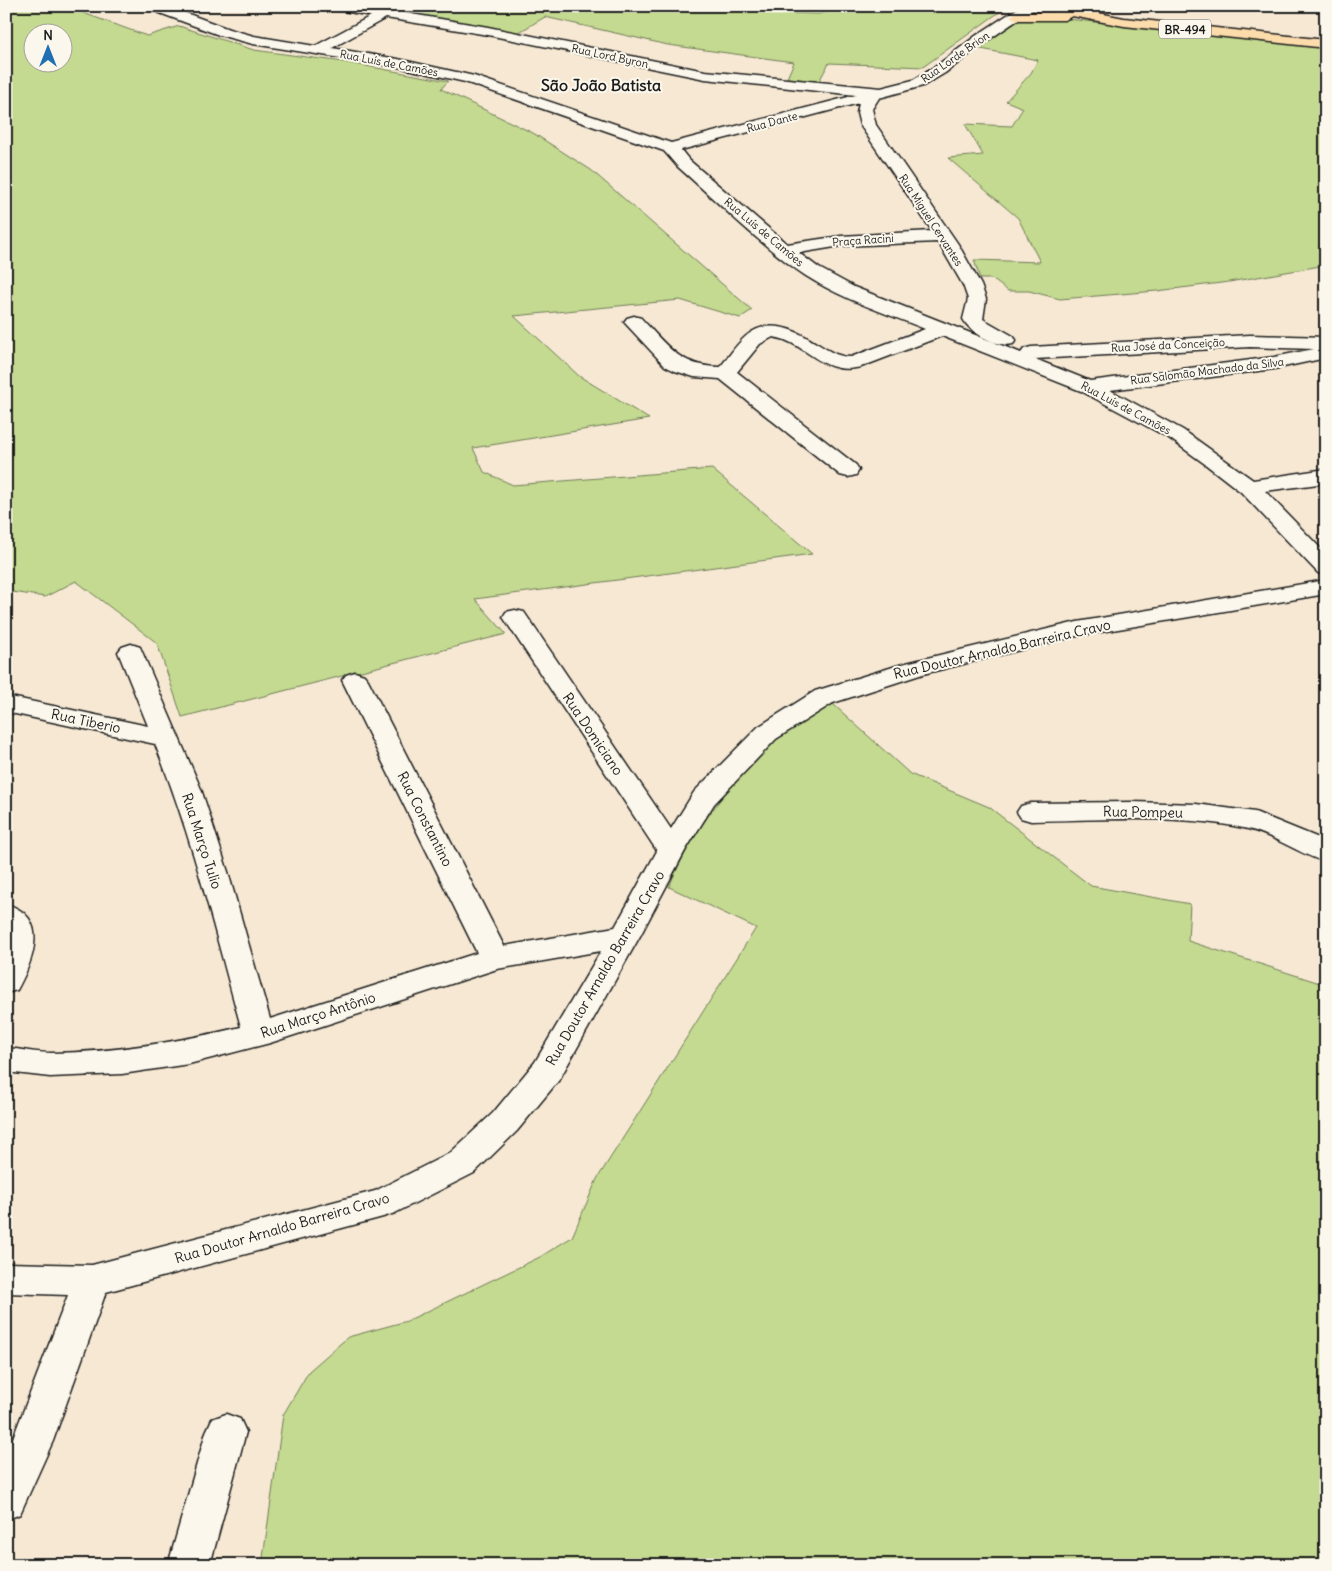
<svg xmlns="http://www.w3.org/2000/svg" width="1332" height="1571" font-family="Delius,sans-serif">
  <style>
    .green { fill: #c3da90; stroke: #707b56; fill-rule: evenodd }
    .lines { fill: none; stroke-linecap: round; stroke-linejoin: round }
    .minor-casing { stroke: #1c1c1c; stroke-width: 3 }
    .trunk-casing { stroke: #1c1c1c; stroke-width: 3 }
    .minor { fill: #fbf7ec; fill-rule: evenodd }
    .trunk { fill: #fddcac; fill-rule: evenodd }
    .labels { text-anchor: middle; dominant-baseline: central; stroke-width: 4; stroke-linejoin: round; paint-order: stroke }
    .far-street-label { font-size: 11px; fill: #1c1c1c; stroke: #fbf7ec }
    .shield { fill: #fbf7ec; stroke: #5f5e5a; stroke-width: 1 }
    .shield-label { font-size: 12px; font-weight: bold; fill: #1c1c1c }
    .street-label { font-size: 14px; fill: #1c1c1c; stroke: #fbf7ec }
    .far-district-label { font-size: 16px; font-weight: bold; fill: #1c1c1c; stroke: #fbf7ec }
  </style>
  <rect width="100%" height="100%" fill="#f6e8d3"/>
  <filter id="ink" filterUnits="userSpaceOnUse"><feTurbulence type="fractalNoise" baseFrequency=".02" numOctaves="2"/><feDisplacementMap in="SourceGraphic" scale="10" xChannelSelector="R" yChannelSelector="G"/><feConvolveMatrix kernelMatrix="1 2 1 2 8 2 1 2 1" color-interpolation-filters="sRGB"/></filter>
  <g filter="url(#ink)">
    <g class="green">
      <path d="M64,6L147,36L179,26L254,50L344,62L448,81L441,89L533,133L591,170L752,310L740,318L680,300L514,316L579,376L649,419L473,448L484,472L513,485L712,469L812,554L475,599L506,634L182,717L157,643L76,581L45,597L6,591V9ZM32,32H62V62H32Z"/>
      <path d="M381,6H771L783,13L818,14L856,6H1014L998,13L923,67L829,63L819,81L787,78L794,62L668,45L545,17L516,34L374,10Z"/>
      <path d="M1057,18L1326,46V265L1229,282L1157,291L1060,299L1029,291H1008L992,279H980L974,260L1040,262L1018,218L948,158L983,155L965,124L1012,126L1023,108L1006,101L1031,73L1038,60L976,48L1020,20Z"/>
      <path d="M833,704L910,774L989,807L1091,886L1190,904L1188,941L1326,985V1565H262L283,1415L309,1371L348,1337L407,1321L540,1257L572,1237L597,1179L756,928L669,887C690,834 740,766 786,732C801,721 818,713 833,704Z"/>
    </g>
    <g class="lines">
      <g class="minor-casing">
        <g id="minor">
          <path d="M147,6H167L229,29L254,36L315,46L371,16L338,10L331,6H364L488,27L705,71L881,88L913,80L935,67L977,35L1021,6H1038L987,41L945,73L923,86L879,98L872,109L876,125L958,244L981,285L986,299L983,319L1013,336L1016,340L1013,344C998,348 970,333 963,319L968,299L963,285L938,242L841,246L799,253L819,268L854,287L1021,353L1024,349L1031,347L1250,335L1326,337V358L1274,369L1110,390L1183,430L1253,480L1326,469V483L1265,491L1326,554V575L1318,573L1241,492L1205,464L1169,438L1081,391L942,336L861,367C821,377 807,342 773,337L760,344L737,372L856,465L859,470L856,475L848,477L840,475L720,379L694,377L675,371L665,366L624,322L627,318L634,316L641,318C666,345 680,367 720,367C728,358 735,346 745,337C766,317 795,329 816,343C828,350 837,357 851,357L925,329C885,313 842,299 806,276C760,245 719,203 677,166L664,151L465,82L398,67L253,44L219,35L149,9ZM386,18L488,35L705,79L856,95L671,143L474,76L398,59L332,48ZM859,103L857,113L860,125L932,231L841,236L787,244L689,160L681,150ZM1250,347L1314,349L1274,357L1090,381L1035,359Z"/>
          <path d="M1326,580V594L1077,636L923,674L833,703L776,739L714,804L685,851L640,936L559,1080L517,1131L474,1173L395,1213L383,1217L106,1292L53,1441L20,1514L6,1520V1456L68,1295L6,1293V1263L92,1265L375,1191L450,1153L493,1113L535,1062L601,951L497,969L270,1043L189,1064L122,1074L50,1077L6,1072V1048C21,1049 37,1053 52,1053C116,1052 178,1042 241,1027C215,932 192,836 155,744L6,712V696L148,726L118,652L122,647L131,644L140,647L201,789L228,872L270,1019L477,953L342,680L346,675L355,672L364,675L368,680L504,946L615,927L657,851L503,617L506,612L515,610L524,612L671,829L694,792L758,727L815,691L906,663L1077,622Z"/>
          <path d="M1133,802L1196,804L1255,812L1326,841V862C1299,854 1274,835 1248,829C1183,814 1098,820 1031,821L1021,818L1017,812L1021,806L1031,803Z"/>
          <path d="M6,904C51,917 33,961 17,990L6,993Z"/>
          <path d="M226,1414L240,1419L246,1432L210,1565H168L206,1432L212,1419Z"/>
        </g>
      </g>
      <g class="trunk-casing">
        <path id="trunk" d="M1038,6H1063L1124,18L1326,40V48L1124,26L1072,16L1065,20H1017L1010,16L1017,12H1053L1040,9Z"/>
      </g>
      <use href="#minor" class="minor"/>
      <use href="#trunk" class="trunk"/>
    </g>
  </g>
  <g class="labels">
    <g class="far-street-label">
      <text transform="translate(610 56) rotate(12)">Rua Lord Byron</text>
      <text transform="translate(955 57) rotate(-35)">Rua Lorde Brion</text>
      <text transform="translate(389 63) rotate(11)">Rua Luís de Camões</text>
      <text transform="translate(772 122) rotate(-15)">Rua Dante</text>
      <text transform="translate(931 220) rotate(57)">Rua Miguel Cervantes</text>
      <text transform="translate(764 232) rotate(40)">Rua Luís de Camões</text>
      <text transform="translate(863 240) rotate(-4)">Praça Racini</text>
      <text transform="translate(1168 345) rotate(-3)">Rua José da Conceição</text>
      <text transform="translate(1207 371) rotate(-7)">Rua Salomão Machado da Silva</text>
      <text transform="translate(1126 408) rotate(28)">Rua Luís de Camões</text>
    </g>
    <rect class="shield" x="1159" y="19.5" width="52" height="19" rx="4"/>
    <g class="shield-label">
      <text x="1185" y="29">BR-494</text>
    </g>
    <g class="street-label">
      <text transform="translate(1002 649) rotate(-13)">Rua Doutor Arnaldo Barreira Cravo</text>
      <text transform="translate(86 721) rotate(12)">Rua Tiberio</text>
      <text transform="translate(593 734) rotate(56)">Rua Domiciano</text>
      <text transform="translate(1143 812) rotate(1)">Rua Pompeu</text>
      <text transform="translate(425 819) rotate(63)">Rua Constantino</text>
      <text transform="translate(202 841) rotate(72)">Rua Março Tulio</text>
      <text transform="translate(605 968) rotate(-60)">Rua Doutor Arnaldo Barreira Cravo</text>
      <text transform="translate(318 1015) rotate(-18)">Rua Março Antônio</text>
      <text transform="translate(282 1228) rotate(-16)">Rua Doutor Arnaldo Barreira Cravo</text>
    </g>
    <g class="far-district-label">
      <text x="601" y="85">São João Batista</text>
    </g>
  </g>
  <rect width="1332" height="1571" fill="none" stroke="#fbf7ec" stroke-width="25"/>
  <rect x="12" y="12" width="1307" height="1546" fill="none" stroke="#1c1c1c" stroke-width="2" filter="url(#ink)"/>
  <g transform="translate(48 48)"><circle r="24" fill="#fbf7ec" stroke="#a29f99"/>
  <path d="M0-4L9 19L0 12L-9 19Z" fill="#1f6fb2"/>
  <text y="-8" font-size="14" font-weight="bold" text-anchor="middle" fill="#1c1c1c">N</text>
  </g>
</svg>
